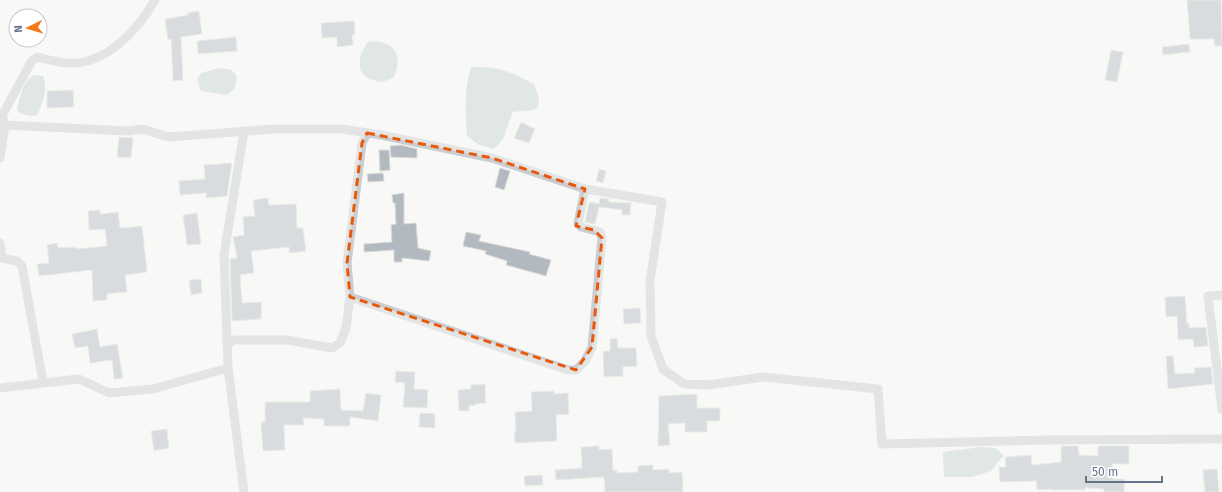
<svg xmlns="http://www.w3.org/2000/svg" width="1222" height="492" font-family="'Fira Sans',sans-serif">
  <style>
    .water { fill: #c6ced5 }
    .building { fill: #b3b9c1; stroke: #dadbd8 }
    .lines { fill: none; stroke-linecap: round; stroke-linejoin: round }
    .street { stroke: #cbcdd1; stroke-width: 9 }
    .marked { fill: none; stroke: #e8590c; stroke-width: 3; stroke-dasharray: 8 5; stroke-linejoin: round }
  </style>
  <rect width="100%" height="100%" fill="#f8f9f6"/>
  <g class="water">
    <path d="M368,42C393,39 404,54 394,77C391,78 386,81 383,82C380,82 376,81 373,80C354,75 358,55 368,42Z"/>
    <path d="M471,67C501,67 508,71 534,84L539,97L538,107L533,110L513,112L503,139L494,149L479,145L467,136C465,113 464,90 471,67Z"/>
    <path d="M219,68L232,70L237,77L235,88L227,95L201,91L197,80L201,73Z"/>
    <path d="M34,75L43,76C48,89 43,103 37,115L30,116L19,113L17,109C20,97 23,81 34,75Z"/>
    <path d="M981,447L995,448L1004,455L991,471L972,477H944L943,452Z"/>
  </g>
  <g class="building">
    <path d="M1187,0H1221L1222,46H1215L1214,39H1190Z"/>
    <path d="M199,11L202,34L181,37L183,80L173,81L171,39L168,40L165,19L188,15L187,13Z"/>
    <path d="M354,21L355,34L352,35L353,45L337,47V37L322,38L321,23Z"/>
    <path d="M236,37L237,51L198,54L197,41Z"/>
    <path d="M1189,44L1190,52L1163,55L1162,47Z"/>
    <path d="M1111,50L1123,52L1117,82L1105,80Z"/>
    <path d="M73,90L74,107L47,108V91Z"/>
    <path d="M521,122L535,129L529,143L514,138Z"/>
    <path d="M119,137L133,138L131,158L117,157Z"/>
    <path d="M401,145L417,149V158L391,157L390,146Z"/>
    <path d="M379,150H389L390,170L380,171Z"/>
    <path d="M232,163L227,196L206,198V193L180,195L179,181L205,179L204,165Z"/>
    <path d="M500,168L510,171L504,190L495,187Z"/>
    <path d="M599,169L606,171L603,183L596,181Z"/>
    <path d="M383,173L384,181L368,182L367,174Z"/>
    <path d="M404,193V224L416,223L418,248L431,251L429,261L402,258V262H394V250L364,252V244L392,242L391,225L396,224L395,203H393L392,195Z"/>
    <path d="M268,198L269,205L296,204L297,228H303L306,251L289,253V247L251,251L254,273L240,275L242,303L262,302L261,319L232,321L230,259L237,258L233,237L244,235L243,217L255,216L253,200Z"/>
    <path d="M600,198L609,199V202L631,203L630,215H622V210L599,207L595,224L585,222L589,202L599,204Z"/>
    <path d="M100,210V214L118,212L120,228L142,226L147,272L125,275L127,292L107,294V300L93,301L92,270L39,276L37,264L49,263L47,245L57,243L58,248L76,247V249L107,246L105,229L89,230L88,211Z"/>
    <path d="M197,213L201,244L187,245L183,215Z"/>
    <path d="M466,232L481,235L479,241L530,252L529,254L551,260L546,276L506,265L507,261L485,254L486,251L463,246Z"/>
    <path d="M201,279L202,293L191,295L189,280Z"/>
    <path d="M1185,296L1187,324L1189,323V328L1206,327L1208,346L1194,347L1193,339L1178,340L1177,316L1166,317L1165,297Z"/>
    <path d="M640,308L641,323L624,324L623,309Z"/>
    <path d="M97,329L100,347L117,344L123,378L114,379L112,360L90,363L88,346L75,348L72,334Z"/>
    <path d="M617,338L618,348H636L637,366L623,367V376L604,377L603,351H610V339Z"/>
    <path d="M1166,356H1173L1175,374L1195,373L1194,368L1211,367L1213,384L1168,389Z"/>
    <path d="M396,371L415,372L414,389L428,390L427,408L403,407L405,383L395,382Z"/>
    <path d="M485,384L486,403L475,404V405L469,406V411H459L458,390L471,389V385Z"/>
    <path d="M340,389L341,410L363,411L366,393L381,395L378,421L350,417V426H324V419L303,418L304,425H284L285,450L263,451L261,422H265V402H310V391Z"/>
    <path d="M554,391V394L568,393L569,414L556,415L557,441L515,443L514,432L516,431L515,412L532,411L531,392Z"/>
    <path d="M697,394V408H720V421H707V432H685V423L668,424L670,445L658,446L659,396Z"/>
    <path d="M420,413L435,414V428L419,427Z"/>
    <path d="M167,429L169,448L154,451L151,431Z"/>
    <path d="M599,446V450L612,449L613,470H617V473L638,472V466L653,465V470L669,469V473L682,472L683,492H605L604,477L556,480L555,470L582,468L581,447Z"/>
    <path d="M1061,446H1078L1079,455L1098,456V446H1129V464H1112L1113,479H1125L1124,492H1104V489L1085,488V490H1052L1051,489L1037,490L1036,481L1000,482L999,467H1006L1005,457L1031,455L1032,465L1061,462Z"/>
    <path d="M1217,469L1219,492H1205L1203,470Z"/>
    <path d="M542,475L543,485L525,486L524,476Z"/>
  </g>
  <g class="lines">
    <g class="street">
      <path d="M155,0C138,30 105,66 67,63C57,62 46,59 37,57L31,62L2,116L5,125L128,131L143,129L168,137L275,129H342L381,135L492,158L585,189L662,202L650,281L651,336L663,369L684,384L707,385L764,377L878,389L882,444L1045,440L1222,439"/>
      <path d="M0,158L5,125"/>
      <path d="M0,243L2,258L17,261L22,266L43,382"/>
      <path d="M1222,295L1208,296L1222,410"/>
      <path d="M350,297L568,370H576L585,361L592,347L602,238L600,232L581,227L578,223L585,189"/>
      <path d="M228,344L234,340H287L332,348L340,343L346,328L350,297L347,263L362,143L367,133"/>
      <path d="M0,388L79,379L109,393L153,389L228,368"/>
      <path d="M244,492L228,368L224,255L244,131"/>
    </g>
  </g>
  <path d="M0 0H1222V492H0ZM367,133L492,158L585,189L576,226L594,230L602,238L592,347L576,370L350,297L347,263L362,143Z" fill="#f8f9f6" fill-opacity=".55" fill-rule="evenodd"/>
  <path class="marked" d="M367,133L492,158L585,189L576,226L594,230L602,238L592,347L576,370L350,297L347,263L362,143Z"/>
  <g transform="translate(28 28) rotate(265)"><circle r="19" fill="#ffffff" stroke="#c1c7d0"/>
  <path d="M0-3L7 15L0 10L-7 15Z" fill="#f47a1b"/>
  <text y="-6" font-size="11" font-weight="bold" text-anchor="middle" fill="#65728a">N</text>
  </g>
  <path d="M1086 476v6h76v-6" fill="none" stroke="#65728a" stroke-width="2"/>
  <text x="1092" y="476" font-size="12" fill="#65728a" stroke="#ffffff" stroke-width="3" paint-order="stroke">50 m</text>
</svg>
